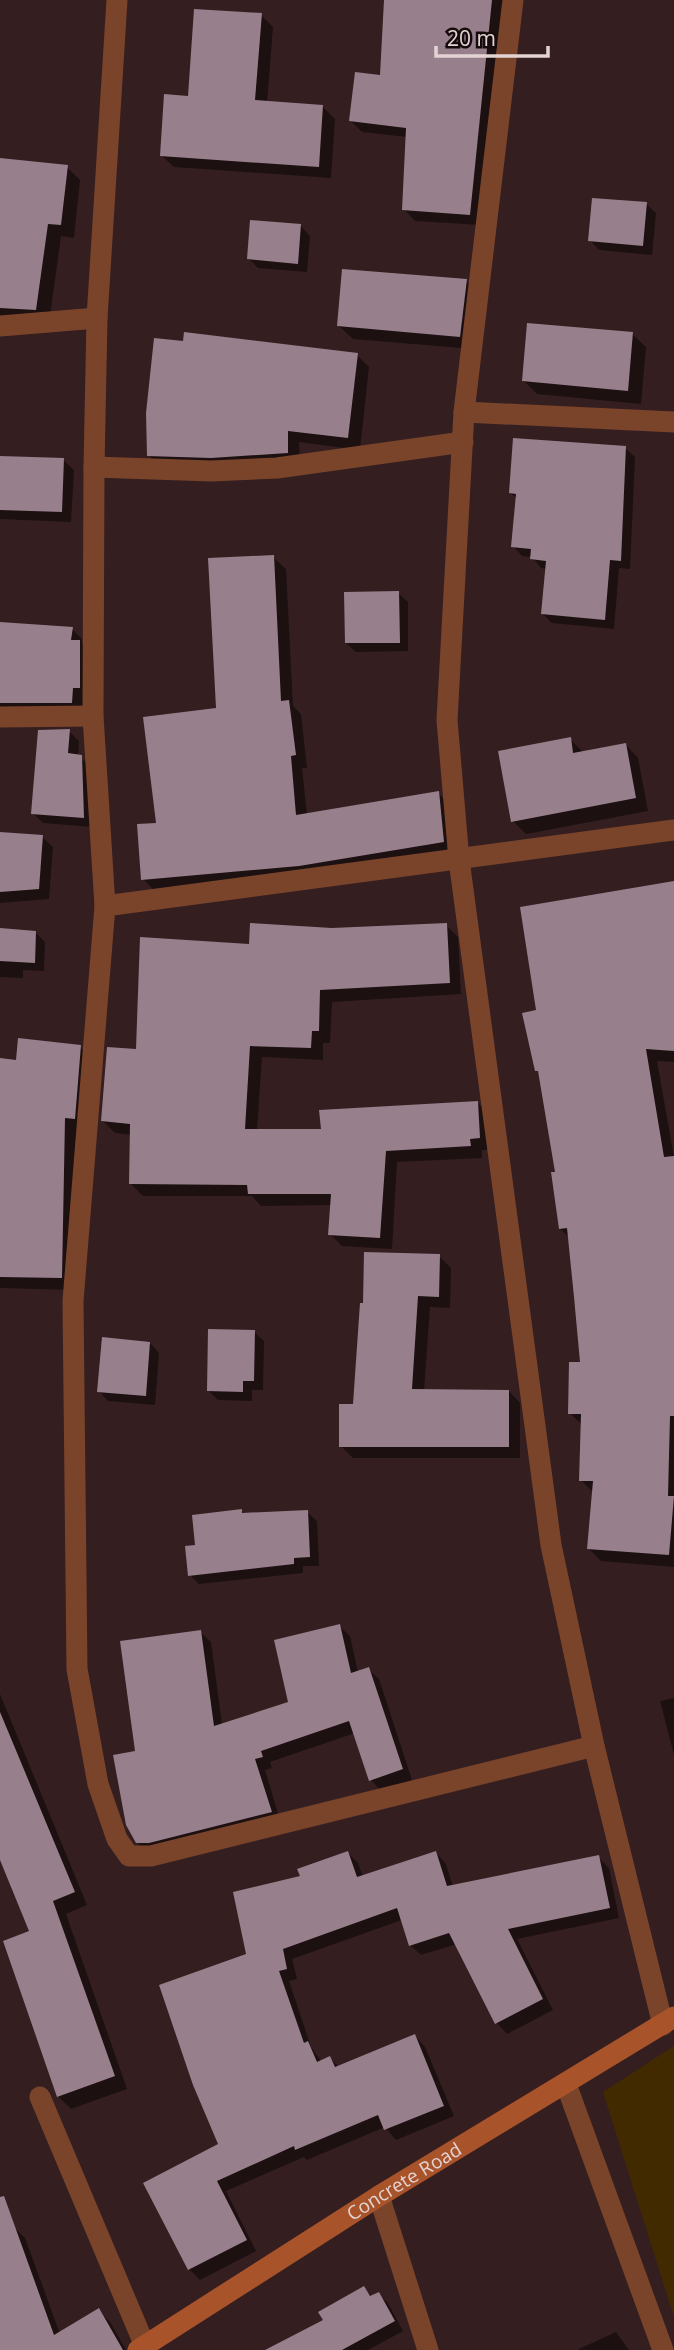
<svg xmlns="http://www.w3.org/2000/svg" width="674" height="2350" font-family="'Open Sans',sans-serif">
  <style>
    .green { fill: #422a00 }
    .shadow { fill: #0007 }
    .building { fill: #987f8c }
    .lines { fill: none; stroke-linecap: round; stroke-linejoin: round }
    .street { stroke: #7a442b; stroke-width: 21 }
    .secondary { stroke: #a85329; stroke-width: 21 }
    .labels { text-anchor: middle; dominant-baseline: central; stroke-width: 7; stroke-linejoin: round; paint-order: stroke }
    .street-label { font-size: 19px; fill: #e3d3d3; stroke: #150b0c }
  </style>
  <rect width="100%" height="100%" fill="#351e20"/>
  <path class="green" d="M674,2046V2317L603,2092Z"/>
  <g class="shadow">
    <path d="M386,0H504L481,225L415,221L404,209L407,137L362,132L351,121L382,77Z"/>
    <path d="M261,15L273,27L267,103L323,107L335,119L331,178L174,167L161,155L190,98Z"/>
    <path d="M0,160L67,167L80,180L74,238L61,236L49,323L0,319Z"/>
    <path d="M646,204L656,213L652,255L599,250L590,240Z"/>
    <path d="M301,226L310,236L307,272L258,268L248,258Z"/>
    <path d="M466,281L479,294L473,349L353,339L339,326Z"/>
    <path d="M632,334L646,347L641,404L537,394L524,381Z"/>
    <path d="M357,355L369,367L360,450L299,442L300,465L161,468L149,455Z"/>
    <path d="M625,448L635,457L630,569L619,568L614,629L552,623L542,613L547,569L541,568L532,557L522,556L513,546L517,499L511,493Z"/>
    <path d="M0,457L63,460L74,470L71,522L0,519Z"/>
    <path d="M273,557L286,569L293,706L301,714L307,768H302L307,815L438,793L451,806L456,854L156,892L143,879L158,824L218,710Z"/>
    <path d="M398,593L408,602V651L356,652L346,643Z"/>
    <path d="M0,624L72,629L82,639V644L90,653L82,713L0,711Z"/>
    <path d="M69,731L79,741L78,756L91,766L93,827L43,823L33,813Z"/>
    <path d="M570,739L584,753L625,744L638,758L648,811L526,834L513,821Z"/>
    <path d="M0,833L42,837L53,847L49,899L0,903Z"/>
    <path d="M674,882V1062L657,1061L674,1157V1567L601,1561L589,1549L593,1492L581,1480L582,1425L570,1413L582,1364L570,1238L560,1229L557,1173L540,1074L536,1070L538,1011Z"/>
    <path d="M446,925L458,937L461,994L332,1002L330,1043H323V1060L262,1057L257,1130H322L477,1102L489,1114L491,1150H482V1158L397,1162L392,1249L342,1246L330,1234L332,1205L261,1206L252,1196H143L131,1184V1135L115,1133L103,1121L138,1051L250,945L332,930Z"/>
    <path d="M0,930L35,932L45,942L44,971L23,970V978L0,977Z"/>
    <path d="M80,1047L92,1059L73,1290L0,1288V1086L17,1062Z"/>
    <path d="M439,1256L451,1268L450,1308L430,1307L424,1391H509L520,1403V1458H353L341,1446L354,1405Z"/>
    <path d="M254,1332L264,1341L263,1390H252V1401L218,1400L209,1391Z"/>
    <path d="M150,1343L159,1353L155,1405L108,1401L99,1391Z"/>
    <path d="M241,1511L245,1515L307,1512L317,1521L319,1566H303V1573L199,1584L190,1575L197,1547Z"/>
    <path d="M339,1626L350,1636L358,1672L368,1669L379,1679L412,1780L381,1791L371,1780L355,1733L270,1762L272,1768L265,1770L281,1823L148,1853L137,1842V1753L200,1632L211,1642L222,1725L290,1703Z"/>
    <path d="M0,1694L87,1905L66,1914L127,2089L71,2109L58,2096L32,1932L0,1856Z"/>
    <path d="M674,1698V1755L660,1701Z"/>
    <path d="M348,1853L358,1863L363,1877L436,1853L446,1864L453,1887L598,1857L609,1868L619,1918L517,1939L553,2010L507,2034L497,2023L457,1944L421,1955L410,1945L402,1920L292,1959L297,1979L289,1981L311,2047L321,2061L329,2058L339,2067L415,2036L425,2047L454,2116L396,2140L385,2127L307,2160L304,2157L226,2191L256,2251L200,2280L189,2269L145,2183L221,2145L249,1956L302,1878Z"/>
    <path d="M13,2226L25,2238L60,2334L98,2310L110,2322L126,2350H3L0,2345V2231Z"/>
    <path d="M364,2289L372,2297L378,2294L388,2303L403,2331L368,2350H269L326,2321Z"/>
    <path d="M616,2332L629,2350H579V2349Z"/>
  </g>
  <g class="building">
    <path d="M384,0H492L470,215L402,210L406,128L349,121L355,72L380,75Z"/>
    <path d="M194,9L262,13L255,100L323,105L319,167L160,156L164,94L188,96Z"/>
    <path d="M0,158L68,165L61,225L48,224L36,310L0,308Z"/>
    <path d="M592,198L647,202L643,246L588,241Z"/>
    <path d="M250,220L301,224L298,264L247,259Z"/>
    <path d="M342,269L467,279L460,337L337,326Z"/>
    <path d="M527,323L633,332L628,391L522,381Z"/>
    <path d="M184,332L358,353L348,438L288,431V453L211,458L147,456L146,413L154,338L183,341Z"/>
    <path d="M513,438L626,446L621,561L610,560L605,620L541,614L546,561L530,559L531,549L511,547L516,494L509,493Z"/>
    <path d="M0,456L64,458L62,512L0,510Z"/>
    <path d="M274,555L281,701L289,700L296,755L291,756L296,815L439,791L444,842L299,866L141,880L137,824L156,823L143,717L216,708L208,558Z"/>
    <path d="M399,591L400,643H345L344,592Z"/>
    <path d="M0,622L73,627L71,640H80V688H73L72,703H0Z"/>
    <path d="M70,729L68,753L82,755L84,818L31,814L38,730Z"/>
    <path d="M571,737L573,753L626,743L636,798L511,822L498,751Z"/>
    <path d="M0,832L43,835L39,889L0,892Z"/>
    <path d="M674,881V1051L646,1049L664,1157L674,1156V1416H670L668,1496H674L669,1555L587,1549L593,1481H579L581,1414H568L569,1362H580L574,1297L567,1228L559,1229L551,1172H555L538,1071H535L522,1013L536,1010L520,907Z"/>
    <path d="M250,923L332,928L447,923L450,983L320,990L319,1031H312L311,1048L250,1046L245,1129H321L319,1110L478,1101L480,1138L470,1139L471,1146L386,1151L380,1238L328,1235L331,1194H248L247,1185L129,1184L130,1124L101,1121L107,1047L136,1049L140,937L249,944Z"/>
    <path d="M0,928L36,931L35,963L0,961Z"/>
    <path d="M18,1038L81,1045L75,1119L65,1118L62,1278L0,1277V1058L16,1060Z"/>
    <path d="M364,1252L440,1254L439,1297L418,1296L412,1389L509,1390V1447H339V1404H353L360,1303H363Z"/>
    <path d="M208,1329L255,1330L254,1381H243V1392L207,1391Z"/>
    <path d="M102,1337L150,1342L146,1396L97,1392Z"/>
    <path d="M242,1509V1513L308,1510L310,1557L294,1558V1564L188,1576L185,1546L195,1545L192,1515Z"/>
    <path d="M340,1624L351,1673L369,1667L403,1769L369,1781L349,1721L261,1751L263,1757L255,1759L272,1812L149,1843H136L126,1825L113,1755L135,1751L120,1641L201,1630L214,1726L288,1702L274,1640Z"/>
    <path d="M0,1712L75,1892L53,1901L115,2076L57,2097L3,1941L29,1931L0,1860Z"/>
    <path d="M348,1851L357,1877L436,1851L447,1886L599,1855L610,1908L508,1929L543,1999L495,2024L449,1933L409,1946L397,1908L283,1949L287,1969L279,1971L304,2043L308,2041L317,2062L330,2056L335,2067L415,2034L444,2106L384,2130L378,2115L295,2150L294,2146L217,2181L247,2240L188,2270L143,2183L218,2144L193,2085L159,1985L246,1954L233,1892L300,1876L297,1869Z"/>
    <path d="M4,2196L54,2335L99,2308L123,2350H0V2197Z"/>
    <path d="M364,2286L370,2296L379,2292L395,2321L342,2350H265L323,2320L318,2312Z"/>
  </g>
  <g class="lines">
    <g class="street">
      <path d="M117,0L97,318L94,467L93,716L105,906L73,1301L77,1669L98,1784L117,1839L129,1856H151L594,1746"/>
      <path d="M513,0L464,412L447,720L459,860L551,1545L594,1746L663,2025"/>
      <path d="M0,326L97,318"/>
      <path d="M464,412L674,422"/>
      <path d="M94,467L211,471L277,468L463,442"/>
      <path d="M0,717L93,716"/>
      <path d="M105,906L674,830"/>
      <path d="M566,2084L663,2350"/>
      <path d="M40,2097L145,2346"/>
      <path d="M379,2196L428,2350"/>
    </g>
    <path class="secondary" id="s1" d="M138,2350L379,2196L674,2017"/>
  </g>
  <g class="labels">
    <g class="street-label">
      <text stroke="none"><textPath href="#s1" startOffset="315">Concrete Road</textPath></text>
    </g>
  </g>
  <path d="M436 46v10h112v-10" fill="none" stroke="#e3d3d3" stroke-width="3.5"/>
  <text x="447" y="46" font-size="21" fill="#e3d3d3" stroke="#150b0c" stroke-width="5" paint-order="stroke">20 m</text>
</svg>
